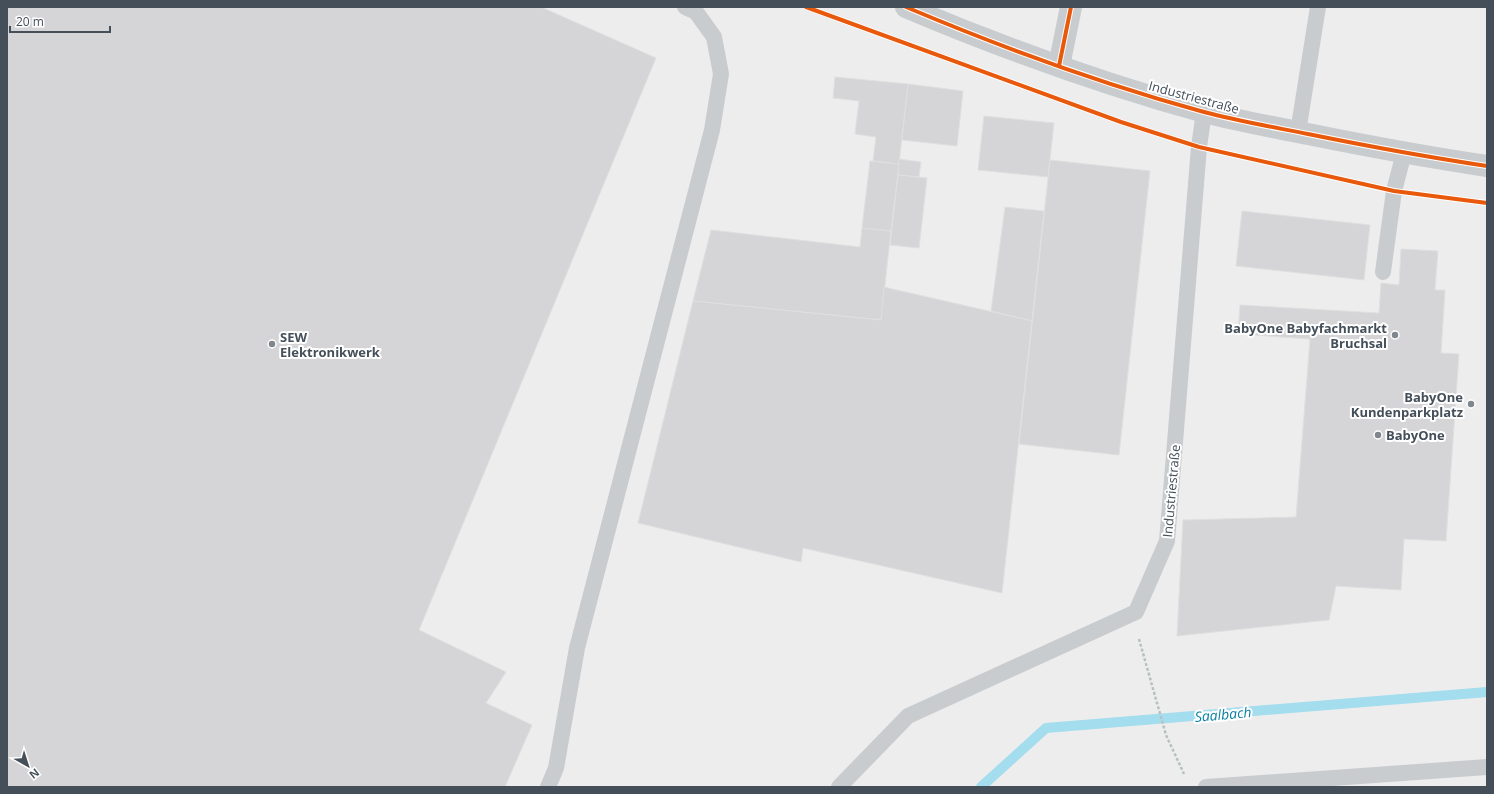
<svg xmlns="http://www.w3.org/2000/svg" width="1494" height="794" font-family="'Open Sans',sans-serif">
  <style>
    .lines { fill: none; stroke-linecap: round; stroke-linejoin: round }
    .stream { stroke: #a3ddee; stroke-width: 10 }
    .building { fill: #d5d5d7; stroke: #dfdfe0 }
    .path { stroke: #b6c2bf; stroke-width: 2.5; stroke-dasharray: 3 2; stroke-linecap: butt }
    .lane { stroke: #c9ccce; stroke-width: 16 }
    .street { stroke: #c9ccce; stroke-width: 22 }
    .cycleway-casing { stroke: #fff; stroke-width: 6 }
    .cycleway { stroke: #e8590c; stroke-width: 4 }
    .poi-dot { fill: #80868d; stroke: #fff; stroke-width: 1.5 }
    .labels { text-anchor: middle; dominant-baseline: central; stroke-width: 4; stroke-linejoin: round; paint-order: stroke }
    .street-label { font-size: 13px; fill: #444f5a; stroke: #fff }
    .poi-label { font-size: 13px; font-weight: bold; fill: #444f5a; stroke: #fff; text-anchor: end }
    .water-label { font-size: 14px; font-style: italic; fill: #087fa2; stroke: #fff }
  </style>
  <rect width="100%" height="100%" fill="#eeeded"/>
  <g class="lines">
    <path class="stream" d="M981,787L1046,728L1487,692"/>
  </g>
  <g class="building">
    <path d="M7,7H541L656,58L419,630L506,672L486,703L532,725L505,787H7Z"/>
    <path d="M835,77L908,84L899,164L873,161L876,137L855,134L859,101L833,98Z"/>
    <path d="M908,84L963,91L957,146L902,140Z"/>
    <path d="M984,116L1054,123L1048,177L978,170Z"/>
    <path d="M899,159L921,162L919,177L898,175Z"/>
    <path d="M1050,160L1150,171L1119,455L1019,444Z"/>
    <path d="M870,161L899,164L891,231L862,228Z"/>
    <path d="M898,175L927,178L919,248L890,245Z"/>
    <path d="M1005,207L1044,211L1032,321L991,311Z"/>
    <path d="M1242,211L1370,225L1364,280L1236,266Z"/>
    <path d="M862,228L891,231L881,320L693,301L711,230L860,247Z"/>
    <path d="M1401,249L1438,251L1435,290H1445L1441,353L1459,354L1446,541L1404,539L1401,590L1336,586L1329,620L1177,636L1183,520L1296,517L1310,339L1238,334L1240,305L1379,313L1381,283L1399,285Z"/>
    <path d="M884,287L1032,321L1002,593L803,548L801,562L638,523L693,301L881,320Z"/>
  </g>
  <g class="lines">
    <path class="path" d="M1139,639L1166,735L1184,774"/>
    <g class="lane">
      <path d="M1298,132L1318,7"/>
      <path d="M1383,272L1394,191L1404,153"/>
      <path d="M548,787L556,768L577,648L712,130L721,74L714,37L696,12L685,7"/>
      <path d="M839,787L908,716L1136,612L1167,541L1199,147L1204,112"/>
      <path d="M1206,787L1487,767"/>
    </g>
    <g class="street">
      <path d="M906,7C1003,48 1102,84 1204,112C1238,121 1273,127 1308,134C1367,146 1427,157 1487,166"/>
      <path d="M1059,66L1071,7"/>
    </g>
    <g class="cycleway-casing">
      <g id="cycleway">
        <path d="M806,7L1121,122L1199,147L1394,191L1487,203"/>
        <path d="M906,7C1003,48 1102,84 1204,112C1238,121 1273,127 1308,134C1367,146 1427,157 1487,166"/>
        <path d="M1059,66L1071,7"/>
      </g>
    </g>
    <use href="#cycleway" class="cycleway"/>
  </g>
  <g class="poi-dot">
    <circle cx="1395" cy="335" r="4"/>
    <circle cx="272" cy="344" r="4"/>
    <circle cx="1471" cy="404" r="4"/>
    <circle cx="1378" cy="435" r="4"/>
  </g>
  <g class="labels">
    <g class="street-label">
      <text transform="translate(1194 97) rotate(15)">Industriestraße</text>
      <text transform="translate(1171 491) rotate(-85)">Industriestraße</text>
    </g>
    <g class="poi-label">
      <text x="1387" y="328">BabyOne Babyfachmarkt<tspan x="1387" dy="15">Bruchsal</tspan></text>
      <text x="280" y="337" text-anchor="start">SEW<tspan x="280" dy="15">Elektronikwerk</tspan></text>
      <text x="1463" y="397">BabyOne<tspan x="1463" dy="15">Kundenparkplatz</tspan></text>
      <text x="1386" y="435" text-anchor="start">BabyOne</text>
    </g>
    <g class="water-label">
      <text transform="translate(1223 714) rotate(-5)">Saalbach</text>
    </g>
  </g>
  <rect width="1494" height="794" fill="none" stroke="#444f5a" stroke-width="16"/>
  <g transform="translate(28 766) rotate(141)" stroke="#ffffff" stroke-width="3" paint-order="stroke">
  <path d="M0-3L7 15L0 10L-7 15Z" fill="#444f5a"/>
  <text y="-6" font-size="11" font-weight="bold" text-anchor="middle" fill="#444f5a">N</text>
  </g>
  <path d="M10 26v6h100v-6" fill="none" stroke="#444f5a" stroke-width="2"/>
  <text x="16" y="26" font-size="12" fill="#444f5a" stroke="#ffffff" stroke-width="3" paint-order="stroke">20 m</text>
</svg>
